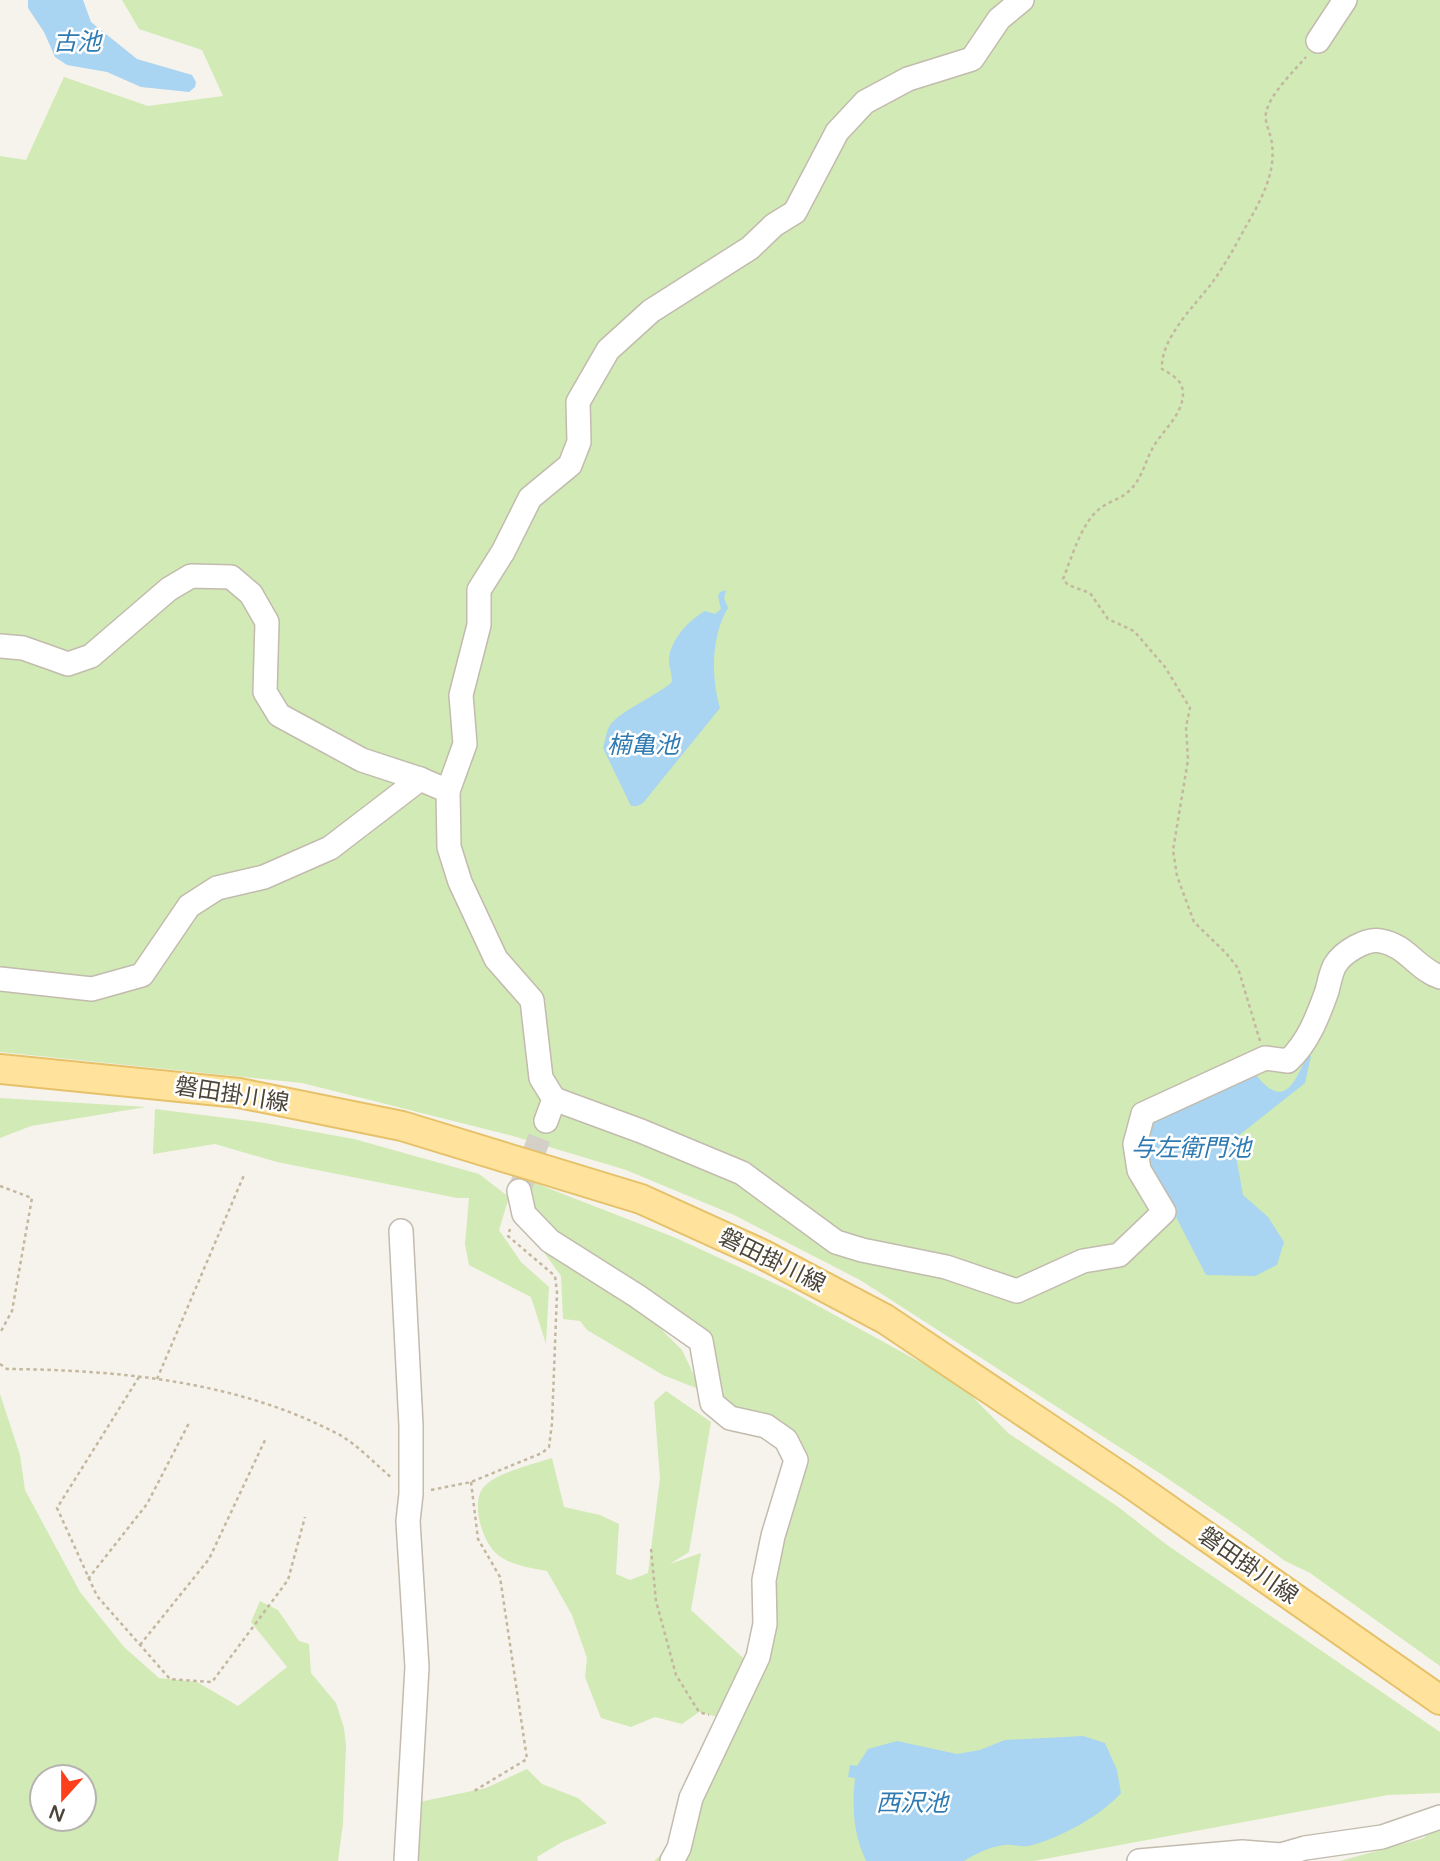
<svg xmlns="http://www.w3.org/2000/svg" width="1440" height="1861" font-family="'Varela Round','Noto Sans JP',sans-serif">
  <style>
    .green { fill: #d2eab5; fill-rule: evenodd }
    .water { fill: #a9d4f2 }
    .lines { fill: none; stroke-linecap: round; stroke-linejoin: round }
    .minor-tunnel { stroke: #d4d0c8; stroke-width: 23; stroke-dasharray: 23 11; stroke-linecap: butt }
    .minor-casing { stroke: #c2bbae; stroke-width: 26 }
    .major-casing { stroke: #e6c16a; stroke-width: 32 }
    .path { stroke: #c4b79f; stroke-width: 2.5; stroke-dasharray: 3.5 3.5; stroke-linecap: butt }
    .minor { stroke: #fff; stroke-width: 23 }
    .major { stroke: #ffe39c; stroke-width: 28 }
    .labels { text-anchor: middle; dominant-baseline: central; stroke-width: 5; stroke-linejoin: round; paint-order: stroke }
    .street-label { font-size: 23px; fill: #4b4439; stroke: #fff }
    .water-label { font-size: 24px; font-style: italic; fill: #2e7ab2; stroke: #fff }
  </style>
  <rect width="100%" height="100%" fill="#f6f3ec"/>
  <g class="green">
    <path d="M122,0H1440V1666L1310,1573L1285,1561L1233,1523L1161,1474L860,1280L734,1215L626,1170L513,1136L302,1083L0,1052V156L26,160L64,77L148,106L223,96L202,50L139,29Z"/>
    <path d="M0,1098L146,1107L31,1126L0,1138Z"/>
    <path d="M155,1109L265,1123L354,1139L479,1174L509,1197L499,1230L521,1262L549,1287L546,1344L531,1297L469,1265L465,1244L469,1198H457L277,1162L215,1144L153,1154Z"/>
    <path d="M522,1178L676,1238L791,1291L960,1384L1008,1433L1117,1506L1167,1545L1440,1732V1793L1388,1795L1034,1861H654L679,1838L693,1795L729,1720L699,1712L682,1724L655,1717L631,1727L601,1718L585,1677L587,1658L572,1615L547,1571C530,1568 508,1565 496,1553C482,1541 471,1503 483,1488C494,1473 534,1464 552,1458L564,1507L600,1515L619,1524L616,1574L630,1580L648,1573L660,1478L654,1402L666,1391L711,1422L689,1552L670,1564L701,1553L691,1610L753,1667L733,1713L769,1657L764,1580L773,1535L796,1460L775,1432L730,1418L712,1403L700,1341L524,1214Z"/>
    <path d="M531,1234L627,1295L682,1350L701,1390L663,1375L587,1330L580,1321L563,1319L561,1276Z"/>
    <path d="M0,1394L20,1455L25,1490L80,1592L124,1647L159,1678L197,1682L238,1706L287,1667L251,1622L260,1601L278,1610L299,1641L309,1644L311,1673L336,1703L344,1728L346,1745L343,1823L338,1861H0ZM42,1777H84V1819H42Z"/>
    <path d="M527,1769L542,1784L578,1798L607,1823L562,1842L537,1857L538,1861H414L410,1804L486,1788Z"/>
    <path d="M1440,1831V1861H1340L1424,1838L1427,1834Z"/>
  </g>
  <g class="water">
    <path d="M28,0H83L91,22L137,59L192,75L196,82L195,87L189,92L141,87L107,72L67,65L55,57L44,32L28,8Z"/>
    <path d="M726,590L724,598L728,608C711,635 711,678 720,708L643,803L637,806H631L603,748C605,742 606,733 609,727C617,712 657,696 672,682C672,674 669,666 669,659C671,639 688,621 705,611L715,614L721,609L718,596L720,592Z"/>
    <path d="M1308,1055L1311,1056L1305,1083L1233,1140L1243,1195L1268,1217L1284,1242L1277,1265L1255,1276L1206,1275L1176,1217L1177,1210L1147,1161L1148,1135L1157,1116L1234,1075H1256C1285,1111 1294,1082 1308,1055Z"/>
    <path d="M1083,1736L1105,1743L1117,1770L1121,1793C1102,1815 1060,1838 1032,1845C1023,1848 1014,1844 1005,1845C991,1846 975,1854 964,1861H866C853,1832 852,1809 855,1778L848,1777L850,1765L857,1766L868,1749L897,1741L957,1754L980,1750L1005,1740Z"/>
  </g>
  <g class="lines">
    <path class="minor-tunnel" d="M519,1191L546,1121"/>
    <g class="minor-casing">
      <g id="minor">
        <path d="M1318,41L1345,0"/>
        <path d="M0,646L23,648L68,664L91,656L169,589L191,576L231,577L251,594L267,622L265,692L279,715L362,760L420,779L448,791L449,847L460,882L496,959L532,1000L541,1078L554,1099L546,1121"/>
        <path d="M448,791L465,744L461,695L479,625V590L503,552L530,498L570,465L579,442L578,402L608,350L651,311L750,248L774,225L795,212L837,132L865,102L908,79L972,59L999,19L1022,0"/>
        <path d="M0,979L92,989L142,975L189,906L217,888L264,877L330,848L420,779"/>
        <path d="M554,1099L641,1131L742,1173L836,1242L862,1250L946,1267L1017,1291L1083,1261L1119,1255L1164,1212L1139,1170L1135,1144L1143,1114L1265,1058L1288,1061C1308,1043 1318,1016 1327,991C1329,983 1331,972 1335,965C1343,952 1366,938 1381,941C1406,945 1417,969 1440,977"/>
        <path d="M519,1191L524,1214L550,1241L637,1296L701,1341L712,1403L730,1418L766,1426L786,1440L796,1460L773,1536L764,1580L765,1624L758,1657L691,1798L679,1848L672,1861"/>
        <path d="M401,1231L411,1425V1494L408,1521L417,1667L406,1861"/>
        <path d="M1139,1861L1242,1852L1281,1855L1305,1848L1382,1837L1440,1817"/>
      </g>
    </g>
    <g class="major-casing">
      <path id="major" d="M0,1069L239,1093L402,1126L641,1199L762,1254L885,1319L1130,1483L1440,1700"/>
    </g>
    <g class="path">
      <path d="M1260,1041L1238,968L1226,953L1194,922L1177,876L1173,850L1188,760L1186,727L1190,708L1165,667L1134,631L1108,619L1090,593L1068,585L1063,579C1072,557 1080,527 1097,511C1106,502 1120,500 1129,491C1143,478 1145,460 1155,444C1165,429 1188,408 1182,387C1180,379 1169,373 1162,369C1160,339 1195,305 1212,283C1224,266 1235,247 1245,228C1260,202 1276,174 1272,144C1271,134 1264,122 1266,113C1269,95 1294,71 1306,57"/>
      <path d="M0,1186L32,1198L12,1311L0,1333"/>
      <path d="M0,1364L7,1369C119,1370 237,1381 338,1434C358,1445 375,1464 392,1478"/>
      <path d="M139,1377L57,1508L97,1596L170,1679L212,1682L288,1580L305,1517"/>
      <path d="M157,1379L244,1175"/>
      <path d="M471,1482L478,1539L500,1577L527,1759L474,1791"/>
      <path d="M431,1490L471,1482L542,1453L549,1447L552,1423L557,1292L555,1276L508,1236L510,1229"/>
      <path d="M651,1549L656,1601L676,1675L699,1712L709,1715"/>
      <path d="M88,1579L147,1504L189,1423"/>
      <path d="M140,1645L209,1559L266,1438"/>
    </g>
    <use href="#minor" class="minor"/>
    <use href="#major" class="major"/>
  </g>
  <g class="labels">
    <g class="street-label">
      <text transform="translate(232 1095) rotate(9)">磐田掛川線</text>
      <text transform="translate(772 1261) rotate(26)">磐田掛川線</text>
      <text transform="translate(1248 1566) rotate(35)">磐田掛川線</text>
    </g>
    <g class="water-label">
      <text x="77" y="42">古池</text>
      <text x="643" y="745">楠亀池</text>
      <text x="1191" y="1148">与左衛門池</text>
      <text x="912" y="1803">西沢池</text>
    </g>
  </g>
  <g transform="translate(63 1798) rotate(201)"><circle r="33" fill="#ffffff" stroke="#b7b4b0" stroke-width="2"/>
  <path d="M0-5L12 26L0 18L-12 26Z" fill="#fc3f1d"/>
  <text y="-10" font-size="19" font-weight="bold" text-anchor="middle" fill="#4b4439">N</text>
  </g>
</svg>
